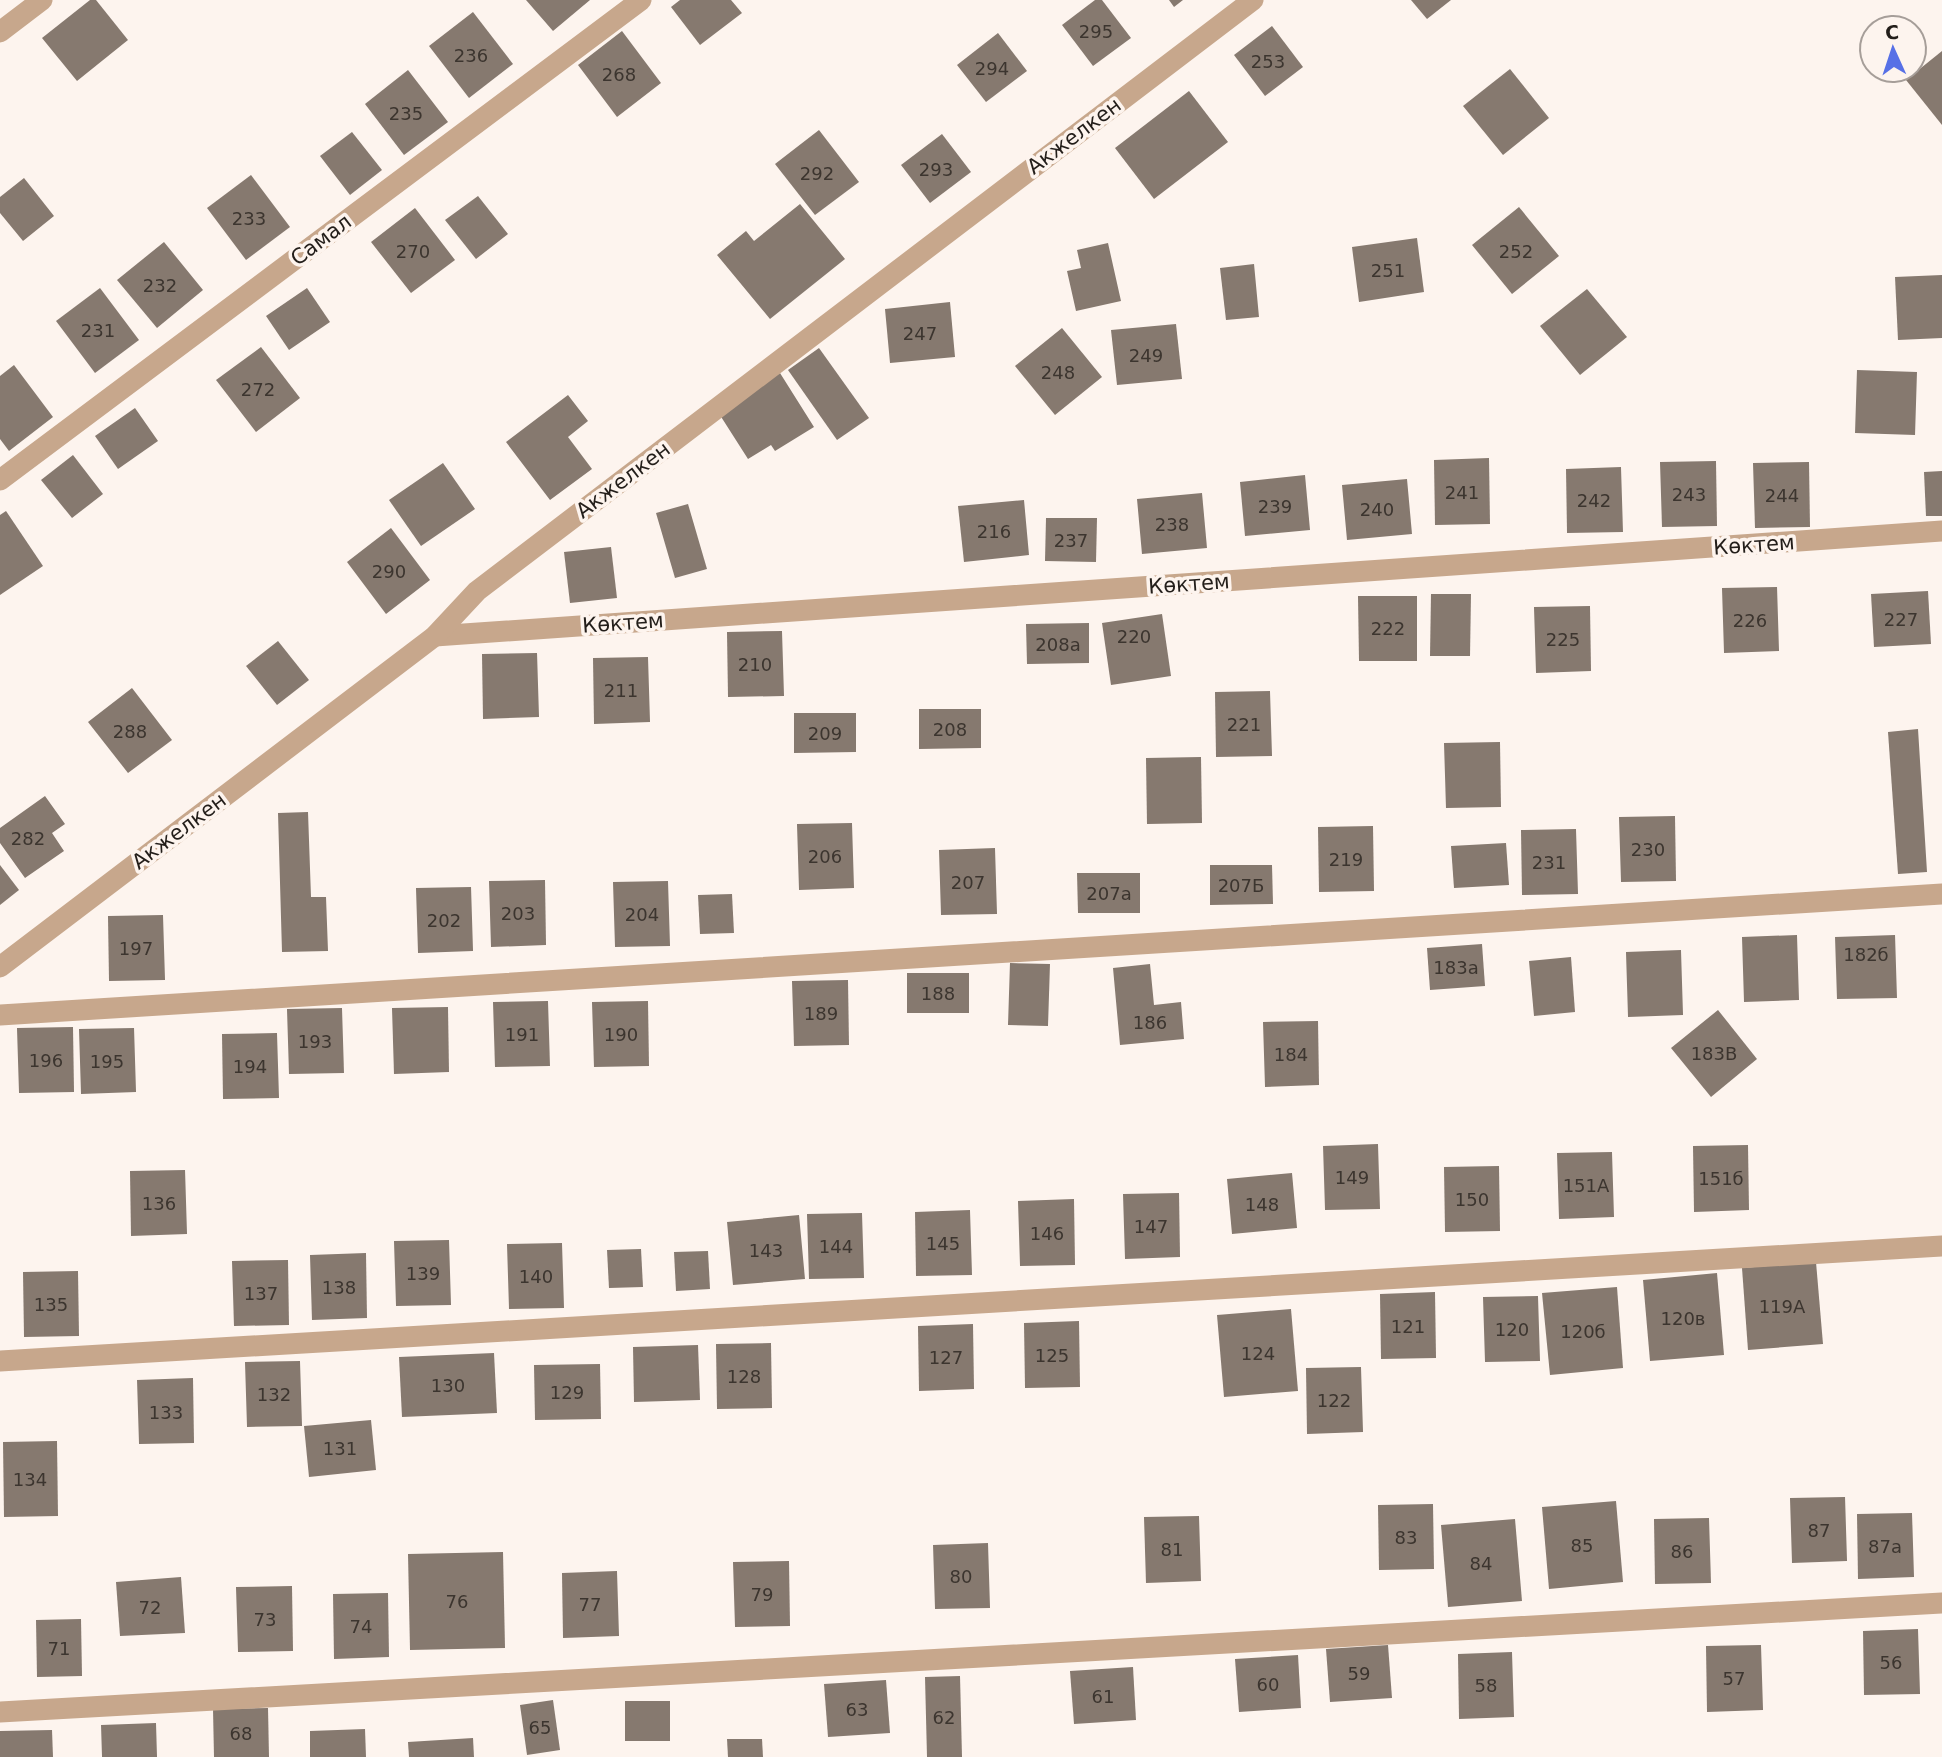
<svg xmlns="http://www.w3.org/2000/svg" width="1942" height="1757" font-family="'DejaVu Sans',sans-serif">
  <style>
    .building { fill: #86796f }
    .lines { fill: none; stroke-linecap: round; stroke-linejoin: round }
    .minor { stroke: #c7a78c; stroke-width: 21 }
    .labels { text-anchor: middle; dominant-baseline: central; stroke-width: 7; stroke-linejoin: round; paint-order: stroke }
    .number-label { font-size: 18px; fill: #3c352f }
    .street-label { font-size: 21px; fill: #231e1a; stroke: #fdf4ee }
  </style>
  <rect width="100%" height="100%" fill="#fdf4ee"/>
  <g class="building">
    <path d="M90,0H96L128,40L77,81L42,38Z"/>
    <path d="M526,0H590L553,31Z"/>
    <path d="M680,0H731L742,13L700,45L671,7Z"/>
    <path d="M1095,0H1102L1131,38L1093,66L1062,25Z"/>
    <path d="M1169,0H1183L1174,7Z"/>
    <path d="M1411,0H1451L1427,19Z"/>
    <path d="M473,12L513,64L469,98L429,46Z"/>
    <path d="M1272,26L1303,67L1265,96L1234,55Z"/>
    <path d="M622,31L661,83L617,117L578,65Z"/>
    <path d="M998,33L1027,71L986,102L957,65Z"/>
    <path d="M1942,51V125L1906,80Z"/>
    <path d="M1510,69L1549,118L1503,155L1463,106Z"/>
    <path d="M408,70L448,122L404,155L365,104Z"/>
    <path d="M1189,91L1228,142L1154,199L1115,148Z"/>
    <path d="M819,130L859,182L815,215L775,164Z"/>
    <path d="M352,132L382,170L350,195L320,156Z"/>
    <path d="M942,134L971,172L930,203L901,165Z"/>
    <path d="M251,175L290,227L246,260L207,208Z"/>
    <path d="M24,178L54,216L23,241L0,213V197Z"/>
    <path d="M478,196L508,234L476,259L445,220Z"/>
    <path d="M800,204L845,259L770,319L717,255L746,231L754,241Z"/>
    <path d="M1519,207L1559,256L1512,294L1472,245Z"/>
    <path d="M415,208L455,260L411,293L371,242Z"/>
    <path d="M1417,238L1424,292L1359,302L1352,247Z"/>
    <path d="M164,242L203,290L157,328L117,280Z"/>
    <path d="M1108,243L1121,301L1076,311L1067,271L1081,268L1077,250Z"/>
    <path d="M1254,264L1259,317L1226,320L1220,268Z"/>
    <path d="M1942,275V338L1898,340L1895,277Z"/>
    <path d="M100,288L139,340L95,373L56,321Z"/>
    <path d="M307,288L330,322L289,350L266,316Z"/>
    <path d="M1587,289L1627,337L1580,375L1540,326Z"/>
    <path d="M950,302L955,357L890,363L885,309Z"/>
    <path d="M1176,324L1182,379L1117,385L1111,330Z"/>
    <path d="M1062,328L1102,377L1055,415L1015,366Z"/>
    <path d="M261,347L300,398L256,432L216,380Z"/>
    <path d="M819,348L869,418L837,440L788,370Z"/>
    <path d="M14,365L53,417L9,451L0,439V376Z"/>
    <path d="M1857,370L1917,372L1915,435L1855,433Z"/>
    <path d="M780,373L814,427L775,451L771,445L748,459L718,412Z"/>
    <path d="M568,395L588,421L568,437L592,469L550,500L506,442Z"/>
    <path d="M135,408L158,441L118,469L95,436Z"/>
    <path d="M73,455L103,494L72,518L41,480Z"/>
    <path d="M1489,458L1490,524L1435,525L1434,460Z"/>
    <path d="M1716,461L1717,526L1662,527L1660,462Z"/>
    <path d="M1809,462L1810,527L1755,528L1753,463Z"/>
    <path d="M443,463L475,509L421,546L389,500Z"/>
    <path d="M1621,467L1623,532L1567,533L1566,469Z"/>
    <path d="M1942,471V516H1926L1924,472Z"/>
    <path d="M1305,475L1310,530L1245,536L1240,482Z"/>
    <path d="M1407,479L1412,534L1347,540L1342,485Z"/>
    <path d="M1202,493L1207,548L1142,554L1137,499Z"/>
    <path d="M1024,500L1029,555L964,562L958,506Z"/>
    <path d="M688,504L707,569L675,578L656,513Z"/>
    <path d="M6,511L43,566L0,595V515Z"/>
    <path d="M1046,518H1097L1096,562L1045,561Z"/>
    <path d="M391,528L430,580L386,614L347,562Z"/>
    <path d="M611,547L617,598L570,603L564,552Z"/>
    <path d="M1777,587L1779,651L1724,653L1722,588Z"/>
    <path d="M1928,591L1931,644L1874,647L1871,594Z"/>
    <path d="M1431,594H1471L1470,656H1430Z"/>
    <path d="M1358,596H1417V661H1359Z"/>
    <path d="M1590,606L1591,671L1536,673L1534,607Z"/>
    <path d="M1162,614L1171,676L1111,685L1102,623Z"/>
    <path d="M1089,623V663L1027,664L1026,624Z"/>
    <path d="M782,631L784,696L728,697L727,632Z"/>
    <path d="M278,641L309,680L277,705L246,666Z"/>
    <path d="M537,653L539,717L483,719L482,654Z"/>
    <path d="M648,657L650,722L594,724L593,658Z"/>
    <path d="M132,688L172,740L128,773L88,722Z"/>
    <path d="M1270,691L1272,756L1216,757L1215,692Z"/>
    <path d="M919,709H981V748L919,749Z"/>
    <path d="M794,713H856V752L794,753Z"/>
    <path d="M1918,729L1927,872L1898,874L1888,732Z"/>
    <path d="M1500,742L1501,807L1446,808L1444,743Z"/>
    <path d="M1201,757L1202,823L1147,824L1146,758Z"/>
    <path d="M45,796L65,824L52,833L64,851L25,878L0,843V828Z"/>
    <path d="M308,812L311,897H326L328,951L282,952L278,813Z"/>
    <path d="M1675,816L1676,881L1621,882L1619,817Z"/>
    <path d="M852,823L854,888L799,890L797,824Z"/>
    <path d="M1373,826L1374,891L1319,892L1318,827Z"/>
    <path d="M1576,829L1578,894L1522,895L1521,830Z"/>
    <path d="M1506,843L1509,885L1454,888L1451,846Z"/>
    <path d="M995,848L997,914L941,915L939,850Z"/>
    <path d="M0,865L19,890L0,905Z"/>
    <path d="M1210,865H1272L1273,904L1210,905Z"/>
    <path d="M1077,873H1140V913H1078Z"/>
    <path d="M545,880L546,945L491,947L489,881Z"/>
    <path d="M668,881L670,946L615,947L613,882Z"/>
    <path d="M471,887L473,951L418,953L416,888Z"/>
    <path d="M732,894L734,933L700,934L698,895Z"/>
    <path d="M163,915L165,980L109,981L108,916Z"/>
    <path d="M1797,935L1799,1000L1744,1002L1742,937Z"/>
    <path d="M1895,935L1897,998L1837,999L1835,937Z"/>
    <path d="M1482,944L1485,986L1430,990L1427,948Z"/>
    <path d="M1681,950L1683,1015L1628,1017L1626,952Z"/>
    <path d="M1571,957L1575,1012L1534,1016L1529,961Z"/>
    <path d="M1010,963L1050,964L1048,1026L1008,1025Z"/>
    <path d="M1150,964L1154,1005L1181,1002L1184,1039L1120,1045L1113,968Z"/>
    <rect x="907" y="973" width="62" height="40"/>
    <path d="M848,980L849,1045L794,1046L792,981Z"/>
    <path d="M548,1001L550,1066L495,1067L493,1002Z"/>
    <path d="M648,1001L649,1066L594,1067L592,1002Z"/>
    <path d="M448,1007L449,1072L394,1074L392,1008Z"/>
    <path d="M342,1008L344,1073L289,1074L287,1009Z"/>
    <path d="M1718,1010L1757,1059L1711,1097L1671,1048Z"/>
    <path d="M1318,1021L1319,1085L1265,1087L1263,1022Z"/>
    <path d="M73,1027L74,1092L19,1093L17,1028Z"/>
    <path d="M134,1028L136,1092L81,1094L79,1029Z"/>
    <path d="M277,1033L279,1098L223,1099L222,1034Z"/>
    <path d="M1378,1144L1380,1209L1325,1210L1323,1146Z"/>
    <path d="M1748,1145L1749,1210L1694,1212L1693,1146Z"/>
    <path d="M1612,1152L1614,1217L1559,1219L1557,1153Z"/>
    <path d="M1499,1166L1500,1231L1445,1232L1444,1167Z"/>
    <path d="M185,1170L187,1234L131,1236L130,1171Z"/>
    <path d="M1292,1173L1297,1228L1232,1234L1227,1179Z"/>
    <path d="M1179,1193L1180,1257L1125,1259L1123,1194Z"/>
    <path d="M1074,1199L1075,1265L1020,1266L1018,1201Z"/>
    <path d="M970,1210L972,1275L916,1276L915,1212Z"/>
    <path d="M862,1213L864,1278L809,1279L807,1214Z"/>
    <path d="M799,1215L805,1279L733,1285L727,1222Z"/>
    <path d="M449,1240L451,1305L396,1306L394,1241Z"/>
    <path d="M562,1243L564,1308L509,1309L507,1244Z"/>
    <path d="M641,1249L643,1287L609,1288L607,1250Z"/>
    <path d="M708,1251L710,1289L676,1291L674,1252Z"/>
    <path d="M366,1253L367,1318L312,1320L310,1255Z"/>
    <path d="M288,1260L289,1325L234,1326L232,1261Z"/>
    <path d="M1816,1262L1823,1344L1748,1350L1742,1268Z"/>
    <path d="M78,1271L79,1336L24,1337L23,1272Z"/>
    <path d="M1717,1273L1724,1355L1650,1361L1643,1280Z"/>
    <path d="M1617,1287L1623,1368L1550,1375L1542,1293Z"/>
    <path d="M1435,1292L1436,1358L1381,1359L1380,1294Z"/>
    <path d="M1538,1296L1540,1361L1485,1362L1483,1297Z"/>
    <path d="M1291,1309L1298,1391L1224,1397L1217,1315Z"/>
    <path d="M1079,1321L1080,1387L1025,1388L1024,1323Z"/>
    <path d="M973,1324L974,1389L919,1391L918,1326Z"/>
    <path d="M771,1343L772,1408L717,1409L716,1344Z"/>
    <path d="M698,1345L700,1400L634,1402L633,1347Z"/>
    <path d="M494,1353L497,1413L402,1417L399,1357Z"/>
    <path d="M300,1361L302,1426L247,1427L245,1362Z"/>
    <path d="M600,1364L601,1419L535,1420L534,1365Z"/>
    <path d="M1361,1367L1363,1432L1307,1434L1306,1368Z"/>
    <path d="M193,1378L194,1443L139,1444L137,1380Z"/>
    <path d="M371,1420L376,1470L309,1477L304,1426Z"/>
    <path d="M57,1441L58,1516L4,1517L3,1442Z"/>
    <path d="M1845,1497L1847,1561L1792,1563L1790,1498Z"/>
    <path d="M1616,1501L1623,1582L1549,1589L1542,1507Z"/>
    <path d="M1433,1504L1434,1569L1379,1570L1378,1505Z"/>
    <path d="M1912,1513L1914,1577L1858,1579L1857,1514Z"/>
    <path d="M1199,1516L1201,1581L1146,1583L1144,1517Z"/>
    <path d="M1709,1518L1711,1583L1655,1584L1654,1519Z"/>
    <path d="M1515,1519L1522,1601L1448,1607L1441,1525Z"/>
    <path d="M988,1543L990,1608L935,1609L933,1545Z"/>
    <path d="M503,1552L505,1648L410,1650L408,1554Z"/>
    <path d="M789,1561L790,1626L735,1627L733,1562Z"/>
    <path d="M617,1571L619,1636L563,1638L562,1573Z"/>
    <path d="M181,1577L185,1633L120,1636L116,1582Z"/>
    <path d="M292,1586L293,1651L238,1652L236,1587Z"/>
    <path d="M388,1593L389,1657L334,1659L333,1594Z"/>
    <path d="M81,1619L82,1676L37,1677L36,1620Z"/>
    <path d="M1918,1629L1920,1694L1864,1695L1863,1631Z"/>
    <path d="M1388,1645L1392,1698L1330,1702L1326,1649Z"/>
    <path d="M1761,1645L1763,1710L1707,1712L1706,1646Z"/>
    <path d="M1512,1652L1514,1717L1459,1719L1458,1654Z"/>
    <path d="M1298,1655L1301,1708L1239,1712L1235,1659Z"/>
    <path d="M1133,1667L1136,1720L1074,1724L1070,1671Z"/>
    <path d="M960,1676L962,1757H927L925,1677Z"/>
    <path d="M886,1680L890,1733L828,1737L824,1684Z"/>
    <path d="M553,1700L560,1750L527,1755L520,1705Z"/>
    <rect x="625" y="1701" width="45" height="40"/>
    <path d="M268,1708L269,1757H214L213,1709Z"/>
    <path d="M156,1723L157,1757H102L101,1725Z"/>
    <path d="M365,1729L366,1757H310V1731Z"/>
    <path d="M52,1730L53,1757H0V1731Z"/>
    <path d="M473,1738L474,1757H409L408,1742Z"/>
    <path d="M727,1739H762L763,1757H728Z"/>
  </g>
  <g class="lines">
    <g class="minor">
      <path d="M0,32L42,0"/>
      <path d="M0,480L641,0"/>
      <path d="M435,636L1942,531"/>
      <path d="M0,967L435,636L477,591L1253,0"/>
      <path d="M0,1015L1942,894"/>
      <path d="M0,1361L1942,1246"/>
      <path d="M0,1712L1942,1603"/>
    </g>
  </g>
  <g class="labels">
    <g class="number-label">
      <text x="1096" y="31">295</text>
      <text x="471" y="55">236</text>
      <text x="1268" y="61">253</text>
      <text x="992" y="68">294</text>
      <text x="619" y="74">268</text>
      <text x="406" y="113">235</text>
      <text x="936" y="169">293</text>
      <text x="817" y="173">292</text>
      <text x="249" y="218">233</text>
      <text x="413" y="251">270</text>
      <text x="1516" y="251">252</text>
      <text x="1388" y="270">251</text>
      <text x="160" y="285">232</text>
      <text x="98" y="330">231</text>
      <text x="920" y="333">247</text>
      <text x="1146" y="355">249</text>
      <text x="1058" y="372">248</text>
      <text x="258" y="389">272</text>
      <text x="1462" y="492">241</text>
      <text x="1689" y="494">243</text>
      <text x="1782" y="495">244</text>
      <text x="1594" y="500">242</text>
      <text x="1275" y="506">239</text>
      <text x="1377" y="509">240</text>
      <text x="1172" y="524">238</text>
      <text x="994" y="531">216</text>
      <text x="1071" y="540">237</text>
      <text x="389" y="571">290</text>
      <text x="1901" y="619">227</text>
      <text x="1750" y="620">226</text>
      <text x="1388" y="628">222</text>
      <text x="1134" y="636">220</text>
      <text x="1563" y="639">225</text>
      <text x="1058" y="644">208а</text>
      <text x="755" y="664">210</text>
      <text x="621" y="690">211</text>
      <text x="1244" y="724">221</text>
      <text x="950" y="729">208</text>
      <text x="130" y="731">288</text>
      <text x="825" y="733">209</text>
      <text x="28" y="838">282</text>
      <text x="1648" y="849">230</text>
      <text x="825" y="856">206</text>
      <text x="1346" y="859">219</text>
      <text x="1549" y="862">231</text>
      <text x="968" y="882">207</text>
      <text x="1241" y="885">207Б</text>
      <text x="1109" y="893">207а</text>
      <text x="518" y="913">203</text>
      <text x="642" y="914">204</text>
      <text x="444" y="920">202</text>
      <text x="136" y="948">197</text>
      <text x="1866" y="954">182б</text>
      <text x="1456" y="967">183а</text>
      <text x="938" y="993">188</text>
      <text x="821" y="1013">189</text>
      <text x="1150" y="1022">186</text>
      <text x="522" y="1034">191</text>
      <text x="621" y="1034">190</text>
      <text x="315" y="1041">193</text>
      <text x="1714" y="1053">183В</text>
      <text x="1291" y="1054">184</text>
      <text x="46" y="1060">196</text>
      <text x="107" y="1061">195</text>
      <text x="250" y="1066">194</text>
      <text x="1352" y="1177">149</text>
      <text x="1721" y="1178">151б</text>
      <text x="1586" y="1185">151А</text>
      <text x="1472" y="1199">150</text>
      <text x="159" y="1203">136</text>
      <text x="1262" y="1204">148</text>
      <text x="1151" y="1226">147</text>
      <text x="1047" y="1233">146</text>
      <text x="943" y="1243">145</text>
      <text x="836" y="1246">144</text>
      <text x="766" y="1250">143</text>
      <text x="423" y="1273">139</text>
      <text x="536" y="1276">140</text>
      <text x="339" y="1287">138</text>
      <text x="261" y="1293">137</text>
      <text x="51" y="1304">135</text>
      <text x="1782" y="1306">119А</text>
      <text x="1683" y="1318">120в</text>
      <text x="1408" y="1326">121</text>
      <text x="1512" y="1329">120</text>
      <text x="1583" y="1331">120б</text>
      <text x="1258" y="1353">124</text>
      <text x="1052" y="1355">125</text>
      <text x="946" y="1357">127</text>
      <text x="744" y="1376">128</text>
      <text x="448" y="1385">130</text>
      <text x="567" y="1392">129</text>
      <text x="274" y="1394">132</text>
      <text x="1334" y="1400">122</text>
      <text x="166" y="1412">133</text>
      <text x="340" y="1448">131</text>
      <text x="30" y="1479">134</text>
      <text x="1819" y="1530">87</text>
      <text x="1406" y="1537">83</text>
      <text x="1582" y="1545">85</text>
      <text x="1885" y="1546">87а</text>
      <text x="1172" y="1549">81</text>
      <text x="1682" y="1551">86</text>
      <text x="1481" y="1563">84</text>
      <text x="961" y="1576">80</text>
      <text x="762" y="1594">79</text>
      <text x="457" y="1601">76</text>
      <text x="590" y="1604">77</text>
      <text x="150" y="1607">72</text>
      <text x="265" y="1619">73</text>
      <text x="361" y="1626">74</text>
      <text x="59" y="1648">71</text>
      <text x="1891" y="1662">56</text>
      <text x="1359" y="1673">59</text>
      <text x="1734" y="1678">57</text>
      <text x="1268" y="1684">60</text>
      <text x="1486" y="1685">58</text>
      <text x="1103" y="1696">61</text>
      <text x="857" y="1709">63</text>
      <text x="944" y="1717">62</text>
      <text x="540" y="1727">65</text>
      <text x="241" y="1733">68</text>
    </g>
    <g class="street-label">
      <text transform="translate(1074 136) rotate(-37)">Акжелкен</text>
      <text transform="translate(321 240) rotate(-37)">Самал</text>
      <text transform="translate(623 480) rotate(-37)">Акжелкен</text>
      <text transform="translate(1754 545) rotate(-4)">Көктем</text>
      <text transform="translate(1189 584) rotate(-4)">Көктем</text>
      <text transform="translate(623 623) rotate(-4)">Көктем</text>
      <text transform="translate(179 831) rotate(-37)">Акжелкен</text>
    </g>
  </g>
  <g transform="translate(1893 49) rotate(357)"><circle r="33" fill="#fdf4ee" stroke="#a69e99" stroke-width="2"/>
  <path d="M0-5L12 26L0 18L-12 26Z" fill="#5770e6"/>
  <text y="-10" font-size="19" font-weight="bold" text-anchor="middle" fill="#231e1a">С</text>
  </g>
</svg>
